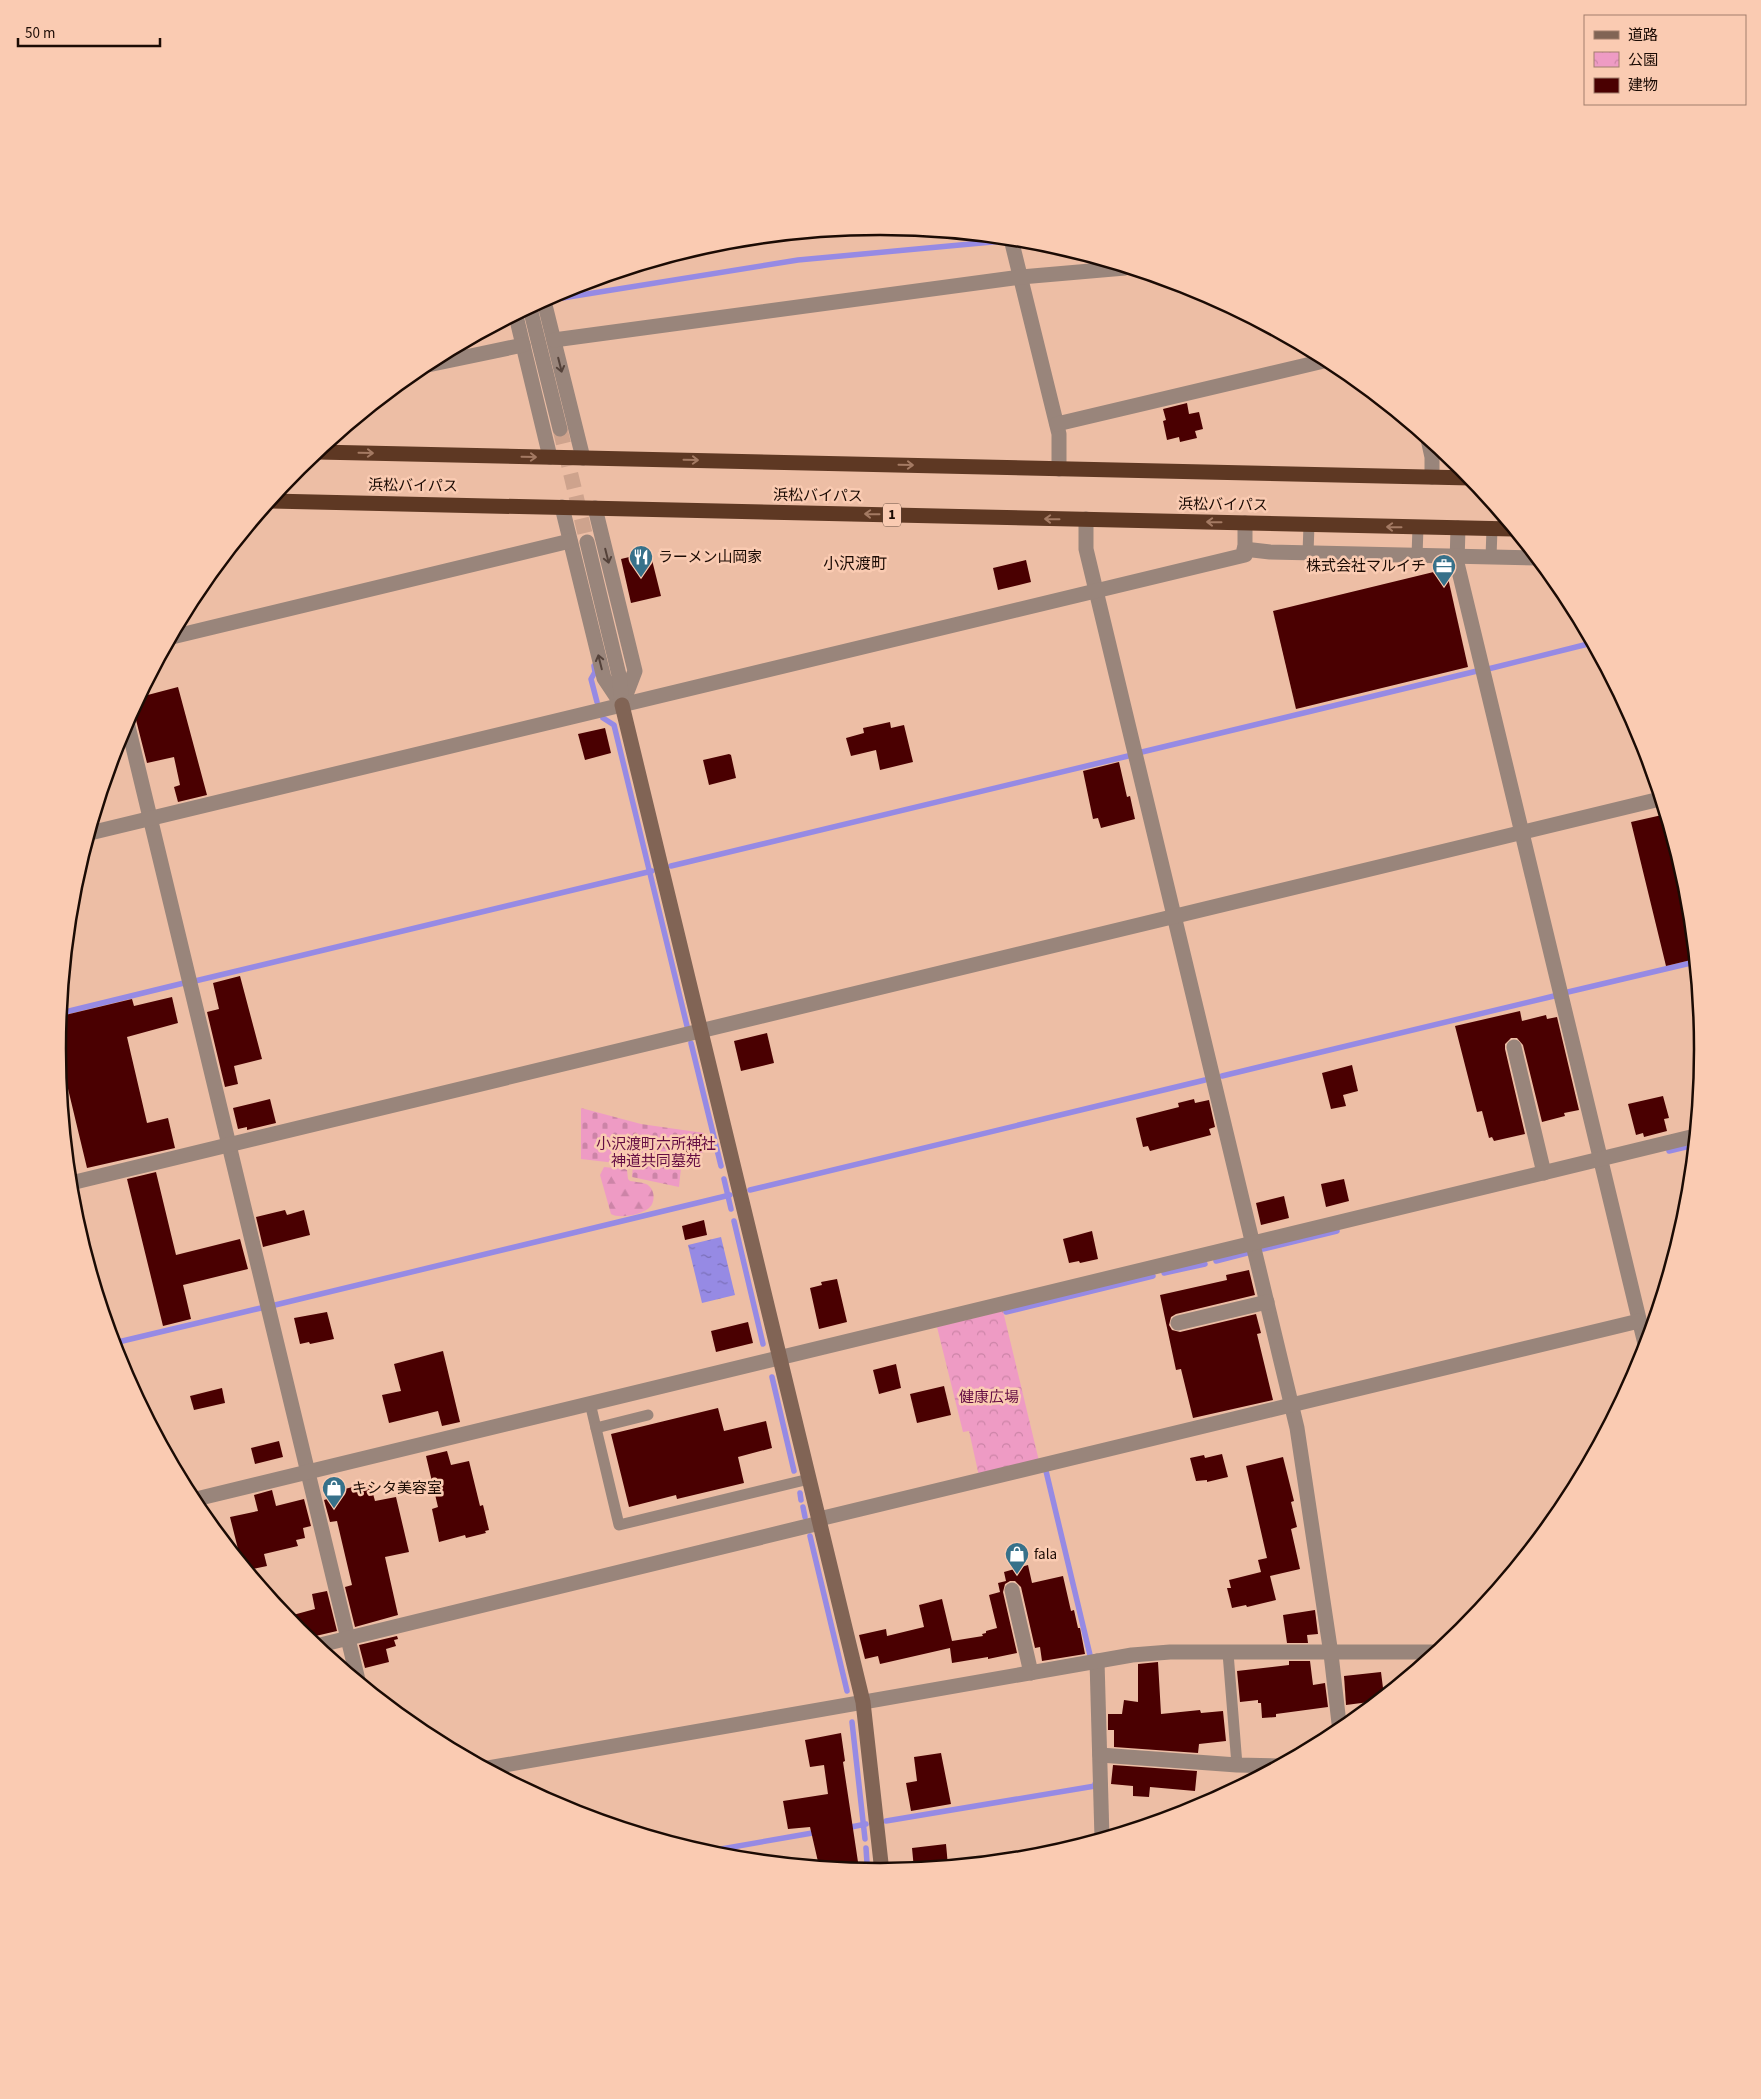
<svg xmlns="http://www.w3.org/2000/svg" width="1761" height="2099" font-family="'Source Sans 3','Noto Sans JP',sans-serif">
  <style>
    .forest { fill: url(#forest-firs) }
    .cemetery { fill: url(#cemetery-stones) }
    .park { fill: url(#park-crowns) }
    .water { fill: url(#water-ripples) }
    .lines { fill: none; stroke-linecap: round; stroke-linejoin: round }
    .stream { stroke: #968ae4; stroke-width: 5.5 }
    .building { fill: #4a0001 }
    .street-tunnel { stroke: #cea38d; stroke-width: 15; stroke-dasharray: 15 8; stroke-linecap: butt }
    .lane { stroke: #99857b; stroke-width: 11 }
    .street { stroke: #99857b; stroke-width: 15 }
    .secondary { stroke: #816455; stroke-width: 15 }
    .highway { stroke: #5e3823; stroke-width: 15 }
    .oneway { stroke: #54423a }
    .oneway2 { stroke: #a47a63 }
    .labels { text-anchor: middle; dominant-baseline: central; stroke-width: 5; stroke-linejoin: round; paint-order: stroke }
    .shield { fill: #facbb2; stroke: #5e4538; stroke-width: 1 }
    .shield-label { font-size: 14px; font-weight: bold; fill: #1b0b04 }
    .street-label { font-size: 15px; fill: #1b0b04; stroke: #facbb2 }
    .poi-label { font-size: 15px; fill: #1b0b04; stroke: #facbb2; text-anchor: start }
    .park-label { font-size: 15px; fill: #640d43; stroke: #facbb2 }
    .neighbourhood-label { font-size: 16px; fill: #1b0b04; stroke: #facbb2 }
    .rim { fill: none; stroke: #1b0b04; stroke-width: 2.5 }
  </style>
  <defs>
    <pattern id="forest-firs" width="22" height="20" patternUnits="userSpaceOnUse" patternTransform="scale(1.25)"><rect width="22" height="20" fill="#ee9bc4"/><path d="M5 1l3.5 6h-7zM16 11l3.5 6h-7z" fill="#cc84a7"/></pattern>
    <pattern id="cemetery-stones" width="16" height="16" patternUnits="userSpaceOnUse" patternTransform="scale(1.25)"><rect width="16" height="16" fill="#ee9bc4"/><path d="M2 7V4a2 2 0 0 1 4 0v3zM10 15v-3a2 2 0 0 1 4 0v3z" fill="#cc84a7"/></pattern>
    <pattern id="park-crowns" width="20" height="18" patternUnits="userSpaceOnUse" patternTransform="scale(1.25)"><rect width="20" height="18" fill="#ee9bc4"/><path d="M2 6a3 3 0 1 1 6 0M12 15a3 3 0 1 1 6 0" fill="none" stroke="#cc84a7"/></pattern>
    <pattern id="water-ripples" width="26" height="14" patternUnits="userSpaceOnUse" patternTransform="scale(1.25)"><rect width="26" height="14" fill="#968ae4"/><path d="M2 4q2-2 4 0t4 0M15 11q2-2 4 0t4 0" fill="none" stroke="#7a6fb7"/></pattern>
  </defs>
  <rect width="100%" height="100%" fill="#edbea5"/>
  <path class="forest" d="M604,1167L625,1169L627,1170L628,1179L630,1181C635,1182 641,1182 646,1184C655,1188 656,1202 649,1208C641,1215 619,1219 611,1214L600,1175Z"/>
  <path class="cemetery" d="M581,1108L641,1124L704,1133L708,1151L682,1158L679,1187L632,1177L633,1165L581,1159Z"/>
  <path class="park" d="M1003,1311L1039,1461L979,1476L969,1431L963,1432L937,1327Z"/>
  <path class="water" d="M721,1237L735,1295L702,1303L688,1245Z"/>
  <g class="lines">
    <g class="stream">
      <path d="M556,299L798,260L1003,241"/>
      <path d="M594,666L595,672L591,679L597,702"/>
      <path d="M1488,669L1592,643"/>
      <path d="M603,718L614,725L687,1026"/>
      <path d="M1142,752L1477,671"/>
      <path d="M671,866L1128,756"/>
      <path d="M195,981L652,871"/>
      <path d="M1568,992L1695,962"/>
      <path d="M61,1013L184,983"/>
      <path d="M691,1043L721,1166"/>
      <path d="M1222,1076L1554,996"/>
      <path d="M1669,1151L1694,1145"/>
      <path d="M724,1179L731,1209"/>
      <path d="M750,1190L1205,1080"/>
      <path d="M734,1221L763,1344"/>
      <path d="M1263,1249L1337,1231"/>
      <path d="M1216,1261L1247,1253"/>
      <path d="M1164,1273L1205,1264"/>
      <path d="M275,1305L730,1195"/>
      <path d="M1006,1312L1153,1276"/>
      <path d="M1651,1324H1653"/>
      <path d="M114,1343L261,1308"/>
      <path d="M772,1377L794,1471"/>
      <path d="M1046,1471L1090,1655"/>
      <path d="M800,1493L801,1500"/>
      <path d="M803,1507L805,1517"/>
      <path d="M810,1536L847,1691"/>
      <path d="M852,1722L865,1839"/>
      <path d="M886,1821L1095,1786V1784"/>
      <path d="M846,1828L866,1824"/>
      <path d="M866,1848L867,1863"/>
      <path d="M704,1852L818,1832"/>
      <path d="M868,1870L869,1871"/>
    </g>
  </g>
  <g class="building">
    <path d="M1187,403L1189,414L1199,412L1203,429L1195,431L1197,438L1180,442L1179,437L1167,440L1163,421L1166,420L1163,409Z"/>
    <path d="M650,552L661,596L631,603L621,559Z"/>
    <path d="M1026,560L1031,582L998,590L993,568Z"/>
    <path d="M1446,569L1468,667L1296,709L1273,611Z"/>
    <path d="M178,687L207,795L178,802L174,787L180,785L174,757L147,763L136,720L132,712L140,697Z"/>
    <path d="M890,722L891,728L904,725L913,762L880,770L876,750L851,756L846,738L864,733L863,728Z"/>
    <path d="M605,728L611,753L585,760L578,734Z"/>
    <path d="M729,754L731,755L736,778L709,785L703,760Z"/>
    <path d="M1119,762L1127,797L1130,796L1135,819L1101,828L1098,818L1093,819L1083,771Z"/>
    <path d="M1662,815L1664,824L1668,823L1688,889L1695,959L1666,966L1631,822Z"/>
    <path d="M240,976L262,1059L234,1066L238,1084L225,1087L207,1012L219,1009L213,983Z"/>
    <path d="M172,997L178,1023L127,1037L147,1123L168,1118L175,1148L87,1168L58,1047L61,1016L132,999L134,1006Z"/>
    <path d="M1520,1011L1522,1021L1546,1015L1547,1019L1557,1017L1579,1110L1564,1113L1565,1116L1542,1122L1523,1045L1517,1038H1511L1505,1044V1049L1525,1134L1494,1141L1492,1137L1489,1138L1482,1111L1477,1112L1455,1026Z"/>
    <path d="M767,1033L774,1063L741,1071L734,1041Z"/>
    <path d="M1352,1065L1358,1091L1343,1095L1346,1106L1331,1109L1322,1073Z"/>
    <path d="M1663,1096L1669,1118L1664,1119L1667,1131L1644,1137L1643,1133L1636,1135L1628,1104Z"/>
    <path d="M270,1099L276,1123L247,1130V1127L238,1129L233,1108Z"/>
    <path d="M1194,1099L1195,1103L1209,1100L1215,1127L1209,1129L1211,1135L1150,1151L1148,1146L1143,1147L1136,1118L1179,1107L1178,1103Z"/>
    <path d="M702,1134L706,1150L687,1154L683,1139Z"/>
    <path d="M156,1172L176,1255L240,1239L248,1269L183,1285L191,1319L163,1326L127,1179Z"/>
    <path d="M1344,1179L1349,1201L1326,1207L1321,1184Z"/>
    <path d="M1284,1196L1289,1218L1261,1225L1256,1203Z"/>
    <path d="M285,1210L287,1215L304,1210L310,1235L263,1247L256,1217Z"/>
    <path d="M704,1220L707,1235L685,1240L682,1226Z"/>
    <path d="M1092,1231L1098,1259L1080,1263L1079,1261L1069,1263L1063,1239Z"/>
    <path d="M1249,1270L1255,1295L1176,1314L1171,1317L1169,1325L1172,1330L1180,1332L1256,1314L1261,1333L1257,1334L1273,1400L1193,1418L1181,1369L1176,1370L1160,1295L1227,1280L1226,1275Z"/>
    <path d="M837,1279L847,1322L819,1329L810,1288L822,1285L821,1282Z"/>
    <path d="M327,1312L334,1339L310,1344L309,1342L300,1344L294,1318Z"/>
    <path d="M748,1322L753,1343L716,1352L711,1331Z"/>
    <path d="M443,1351L460,1422L442,1426L438,1411L389,1423L382,1395L401,1391L394,1364Z"/>
    <path d="M896,1364L901,1388L879,1394L873,1370Z"/>
    <path d="M944,1386L951,1415L917,1423L910,1394Z"/>
    <path d="M222,1388L225,1403L194,1410L190,1396Z"/>
    <path d="M718,1408L724,1431L766,1421L772,1448L738,1457L744,1483L677,1499L676,1495L629,1507L611,1434Z"/>
    <path d="M279,1441L283,1457L255,1464L251,1448Z"/>
    <path d="M447,1451L451,1465L469,1461L480,1506L483,1505L489,1530L485,1531L486,1533L466,1538L465,1535L439,1542L432,1509L438,1507L426,1456Z"/>
    <path d="M1222,1454L1228,1477L1207,1482V1480L1196,1481L1190,1458L1204,1455L1205,1458Z"/>
    <path d="M1283,1457L1294,1501L1291,1502L1297,1527L1291,1529L1300,1569L1270,1576L1276,1600L1247,1607L1246,1605L1232,1608L1227,1588H1231L1229,1580L1261,1572L1258,1560L1267,1558L1246,1466Z"/>
    <path d="M370,1483L375,1501L396,1497L409,1552L385,1557L398,1615L355,1627L345,1587L352,1585L337,1521L330,1522L324,1500L337,1496L336,1491Z"/>
    <path d="M272,1490L276,1506L304,1499L311,1526L303,1528L305,1538L296,1540L298,1546L264,1554L267,1566L248,1570L241,1561L230,1517L258,1511L254,1495Z"/>
    <path d="M1028,1565L1032,1583L1063,1576L1071,1611L1074,1610L1078,1628H1080L1085,1654L1042,1661L1040,1647L1035,1648L1021,1587L1015,1581H1010L1005,1584L1003,1592L1017,1653L988,1659V1657L952,1663L950,1648L880,1664L878,1656L865,1659L859,1635L886,1629L887,1636L924,1627L919,1605L942,1599L952,1641L983,1636L982,1634L986,1633V1631L997,1628L989,1595L1000,1592L998,1583L1006,1581L1004,1572Z"/>
    <path d="M327,1591L337,1631L307,1638L296,1628L293,1615L315,1609L312,1594Z"/>
    <path d="M1315,1610L1318,1634L1307,1635L1308,1643H1287L1283,1615Z"/>
    <path d="M397,1636L398,1639L394,1640L396,1646L386,1649L389,1662L365,1668L359,1645Z"/>
    <path d="M1289,1661H1310L1313,1685L1325,1683L1328,1707L1276,1714V1717L1262,1718L1261,1703H1258V1700L1240,1702L1237,1671L1289,1665Z"/>
    <path d="M1158,1662L1161,1714L1200,1710L1201,1713L1223,1711L1226,1741L1199,1744L1198,1753L1114,1747V1730H1108V1714H1122L1124,1700L1138,1702V1664Z"/>
    <path d="M1381,1672L1384,1696L1377,1701L1346,1705L1344,1676Z"/>
    <path d="M841,1733L845,1761L843,1762L858,1862L853,1863L855,1870L819,1866L810,1827L788,1829L783,1801L828,1794L824,1765L810,1767L805,1740Z"/>
    <path d="M941,1753L951,1804L911,1811L906,1783L917,1781L914,1757Z"/>
    <path d="M1113,1765L1197,1771L1195,1791L1150,1787L1149,1797L1133,1796V1786L1111,1784Z"/>
    <path d="M946,1844L948,1866L914,1869L912,1848Z"/>
  </g>
  <g class="lines">
    <path class="street-tunnel" d="M560,429L587,542"/>
    <g class="lane">
      <path d="M1308,553L1309,525"/>
      <path d="M1417,556L1418,527"/>
      <path d="M1491,557L1492,529"/>
      <path d="M590,1403L619,1525L809,1479"/>
      <path d="M596,1428L648,1415"/>
      <path d="M1228,1653L1237,1765"/>
    </g>
    <g class="street">
      <path d="M1011,239L1059,434V469"/>
      <path d="M544,301L583,458"/>
      <path d="M530,308L560,429"/>
      <path d="M516,316L550,457"/>
      <path d="M554,340L1021,277L1125,268"/>
      <path d="M423,366L523,345"/>
      <path d="M1057,424L1328,360"/>
      <path d="M1428,439L1432,457V477"/>
      <path d="M562,507L604,678L622,705"/>
      <path d="M595,508L635,671L622,705"/>
      <path d="M1086,519V549L1297,1428L1331,1654L1340,1732"/>
      <path d="M1458,528L1457,563L1646,1348"/>
      <path d="M587,542L619,675L622,701"/>
      <path d="M1244,549L1270,552L1537,558"/>
      <path d="M172,637L570,541"/>
      <path d="M127,722L358,1680"/>
      <path d="M90,833L1245,555V523"/>
      <path d="M1514,1047L1544,1173"/>
      <path d="M71,1183L1660,799"/>
      <path d="M1178,1323L1267,1302"/>
      <path d="M192,1500L1695,1136"/>
      <path d="M819,1519L1639,1321"/>
      <path d="M1012,1590L1031,1673"/>
      <path d="M316,1646L820,1523"/>
      <path d="M1097,1661L1102,1838"/>
      <path d="M1100,1755L1237,1765L1278,1766"/>
      <path d="M488,1768L1132,1655L1170,1652H1437"/>
    </g>
    <path class="secondary" d="M622,705L863,1702L882,1872"/>
    <g class="highway">
      <path d="M318,452L1471,478"/>
      <path d="M271,501L1513,529"/>
    </g>
  </g>
  <defs><path id="oneway-shaft" d="M-6 0H5M1.5-3L5.5 0L1.5 3" fill="none" stroke-width="1.6" stroke-linecap="round" stroke-linejoin="round" transform="scale(1.25)"/></defs>
  <g class="oneway">
    <use href="#oneway-shaft" transform="translate(560 365) rotate(76)"/>
    <use href="#oneway-shaft" transform="translate(607 556) rotate(76)"/>
    <use href="#oneway-shaft" transform="translate(600 662) rotate(-104)"/>
  </g>
  <g class="oneway2">
    <use href="#oneway-shaft" transform="translate(366 453) rotate(1)"/>
    <use href="#oneway-shaft" transform="translate(529 457) rotate(1)"/>
    <use href="#oneway-shaft" transform="translate(691 460) rotate(1)"/>
    <use href="#oneway-shaft" transform="translate(906 465) rotate(1)"/>
    <use href="#oneway-shaft" transform="translate(872 514) rotate(-179)"/>
    <use href="#oneway-shaft" transform="translate(1052 519) rotate(-179)"/>
    <use href="#oneway-shaft" transform="translate(1214 522) rotate(-179)"/>
    <use href="#oneway-shaft" transform="translate(1394 527) rotate(-179)"/>
  </g>
  <defs>
    <g id="restaurant-pin" transform="scale(1.25)"><path d="M0 17L-7.5 6A9.5 9.5 0 1 1 7.5 6Z" fill="#37718a" stroke="#facbb2"/><path d="M-5-6h1v4h1v-4h1v4h1v-4h1v5L-1.5 .5V6h-2V.5L-5-1ZM5-6V6H3V1.5H1.5Q1.5-4 5-6Z" fill="#fff"/></g>
    <g id="office-pin" transform="scale(1.25)"><path d="M0 17L-7.5 6A9.5 9.5 0 1 1 7.5 6Z" fill="#37718a" stroke="#facbb2"/><path d="M-6-3h4V-5.5h4V-3h4V5H-6ZM-1-4.5V-3h2v-1.5ZM-6 0V1H6V0Z" fill="#fff"/></g>
    <g id="shop-pin" transform="scale(1.25)"><path d="M0 17L-7.5 6A9.5 9.5 0 1 1 7.5 6Z" fill="#37718a" stroke="#facbb2"/><path d="M-5-2.5h2.3a2.7 3.5 0 0 1 5.4 0H5L5.5 6h-11ZM-1.5-2.5h3a1.5 2.3 0 0 0-3 0Z" fill="#fff"/></g>
  </defs>
  <g fill-rule="evenodd">
    <use href="#restaurant-pin" x="641" y="557"/>
    <use href="#office-pin" x="1444" y="566"/>
    <use href="#shop-pin" x="334" y="1488"/>
    <use href="#shop-pin" x="1017" y="1554"/>
  </g>
  <g class="labels">
    <rect class="shield" x="883" y="503.5" width="18" height="23" rx="4"/>
    <g class="shield-label">
      <text x="892" y="515">1</text>
    </g>
    <g class="street-label">
      <text transform="translate(413 486) rotate(1)">浜松バイパス</text>
      <text transform="translate(818 496) rotate(1)">浜松バイパス</text>
      <text transform="translate(1223 505) rotate(1)">浜松バイパス</text>
    </g>
    <g class="poi-label">
      <text x="658" y="557">ラーメン山岡家</text>
      <text x="1426" y="566" text-anchor="end">株式会社マルイチ</text>
      <text x="352" y="1488">キシタ美容室</text>
      <text x="1034" y="1554">fala</text>
    </g>
    <g class="park-label">
      <text x="656" y="1144">小沢渡町六所神社<tspan x="656" dy="17">神道共同墓苑</tspan></text>
      <text x="989" y="1397">健康広場</text>
    </g>
    <g class="neighbourhood-label">
      <text x="855" y="564">小沢渡町</text>
    </g>
  </g>
  <path d="M0 0H1761V2099H0ZM66 1049a814 814 0 1 1 1628 0a814 814 0 1 1-1628 0Z" fill="#facbb2" fill-rule="evenodd"/>
  <path class="rim" d="M66 1049a814 814 0 1 1 1628 0a814 814 0 1 1-1628 0Z"/>
  <rect x="1584" y="15" width="162" height="90" fill="#facbb2" stroke="#a17e6c"/>
  <rect x="1594" y="31" width="25" height="8" fill="#816455" stroke="#a17e6c"/>
  <text x="1628" y="40" font-size="15" fill="#1b0b04">道路</text>
  <rect x="1594" y="52" width="25" height="15" fill="url(#park-crowns)" stroke="#a17e6c"/>
  <text x="1628" y="65" font-size="15" fill="#1b0b04">公園</text>
  <rect x="1594" y="78" width="25" height="15" fill="#4a0001" stroke="#a17e6c"/>
  <text x="1628" y="90" font-size="15" fill="#1b0b04">建物</text>
  <path d="M18 38v8h142v-8" fill="none" stroke="#1b0b04" stroke-width="2.5"/>
  <text x="25" y="38" font-size="15" fill="#1b0b04" stroke="#facbb2" stroke-width="4" paint-order="stroke">50 m</text>
</svg>
